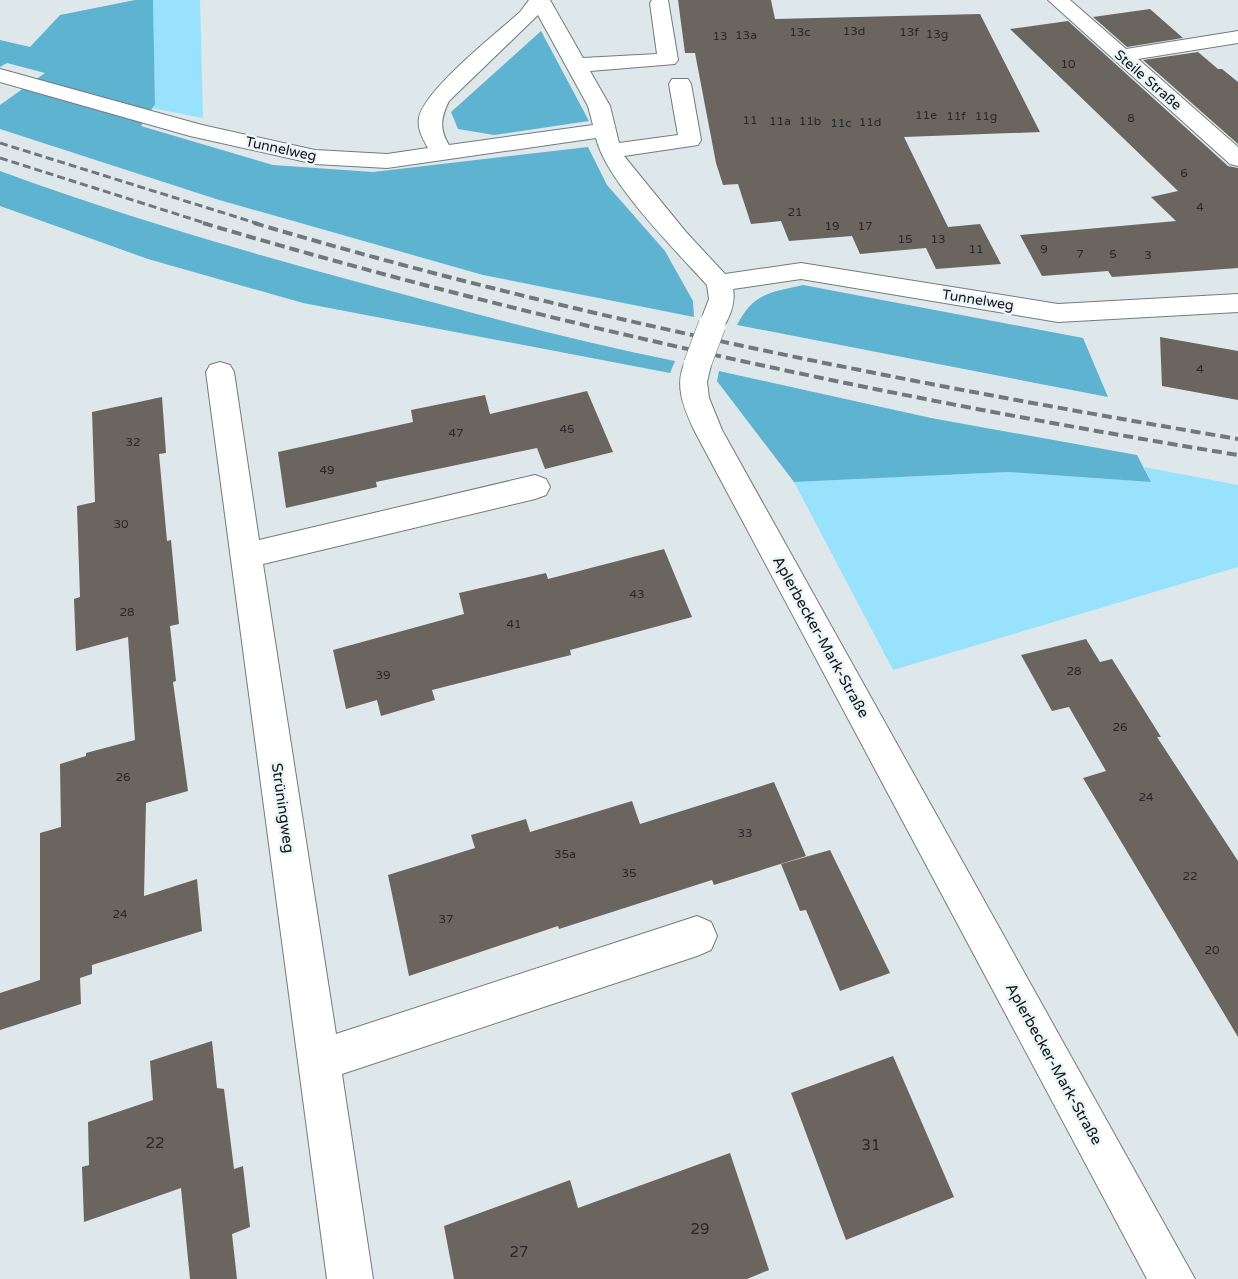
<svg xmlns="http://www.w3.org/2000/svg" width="1238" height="1279" font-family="'Varela Round',sans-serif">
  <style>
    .green { fill: #98e2fd }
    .forest { fill: #5eb3d0 }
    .building { fill: #6b655f }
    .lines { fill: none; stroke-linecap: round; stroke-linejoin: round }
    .minor-casing { stroke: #727b7e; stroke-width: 2 }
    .minor { fill: #fff; fill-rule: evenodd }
    .rail-far1 { stroke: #72787a; stroke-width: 3; stroke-dasharray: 8 4; stroke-linecap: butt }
    .rail { stroke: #72787a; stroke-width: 4; stroke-dasharray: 10 5; stroke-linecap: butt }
    .minor-bridge-casing { stroke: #727b7e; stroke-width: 28; stroke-linecap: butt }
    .minor-bridge { stroke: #fff; stroke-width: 27 }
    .labels { text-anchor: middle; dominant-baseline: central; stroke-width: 5; stroke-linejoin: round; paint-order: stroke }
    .number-label { font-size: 12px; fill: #282828 }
    .far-street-label { font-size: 14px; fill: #111415; stroke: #ebf5f8 }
    .street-label { font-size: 15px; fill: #111415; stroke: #ebf5f8 }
    .near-number-label { font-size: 15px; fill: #282828 }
  </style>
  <rect width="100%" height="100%" fill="#dee8eb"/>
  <g class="green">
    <path d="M153,0H200L203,118L152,108L155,103Z"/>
    <path d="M1144,467L1238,485V567L893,670L794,482L1008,472L1151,482Z"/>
  </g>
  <g class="forest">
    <path d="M135,0H153L155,104L141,126L273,165L373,172L588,147L607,185L665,251L693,301L694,317L483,275L216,199L0,129V105L45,73L7,63L0,67V40L30,47L60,15Z"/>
    <path d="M541,31L589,121L494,135L458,129L451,112Z"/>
    <path d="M0,171C120,215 242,251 365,284C468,312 571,340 675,361L670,373L303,303L148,259L0,206Z"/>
    <path d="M803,285L1083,338L1108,397L737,325C754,292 770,293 803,285Z"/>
    <path d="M719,371L931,418L1137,455L1151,482L1008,472L794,482L717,381Z"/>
  </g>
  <g class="building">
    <path d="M678,0H771L775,19L980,14L1040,132L904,137L948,227L980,224L1001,264L936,269L926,248L860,254L852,236L789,241L781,221L751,224L738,184L723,185L716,163L695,53H685Z"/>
    <path d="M1150,9L1183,38L1127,47L1093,17Z"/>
    <path d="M1068,21L1228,166L1238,168V268L1112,277L1108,271L1042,276L1020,235L1176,221L1151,197L1178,191L1010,29Z"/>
    <path d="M1198,52L1218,69H1222L1238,82V144L1143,60Z"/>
    <path d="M1160,337L1238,351V400L1162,386Z"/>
    <path d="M587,391L613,452L545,469L537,448L376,482L377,487L286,508L278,452L413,422L411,410L485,395L490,414Z"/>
    <path d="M162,397L166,453L159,454L167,541L171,540L179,624L170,626L176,681L173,682L188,791L146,803L144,896L197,879L202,931L92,965V974L80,978L81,1004L0,1030V993L40,980V833L61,827L60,764L86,756V753L135,740L128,637L76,651L74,599L80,597L77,506L95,502L92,412Z"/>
    <path d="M664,549L692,617L570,650L571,655L432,690L435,700L381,716L377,700L346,709L333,650L464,614L459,593L546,573L548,579Z"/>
    <path d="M1086,639L1100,662L1112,659L1161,737H1157L1238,861V1037L1083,778L1106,771L1069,707L1052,711L1021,655Z"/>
    <path d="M774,782L806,856L714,885L712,880L559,929L558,926L409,976L388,875L475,848L471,835L526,819L530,832L632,801L640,824Z"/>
    <path d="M830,850L890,973L840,991L806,910L800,911L781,864Z"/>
    <path d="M212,1041L217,1088L224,1089L234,1169L243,1166L250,1227L232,1234L237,1279H190L181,1188L84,1222L82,1167L89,1165L88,1122L153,1100L150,1061Z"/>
    <path d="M893,1056L954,1197L846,1240L791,1093Z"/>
    <path d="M730,1153L769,1270L747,1279H454L444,1226L570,1180L578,1208Z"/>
  </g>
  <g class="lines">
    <g class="minor-casing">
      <g id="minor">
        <path d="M529,0H550L583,58L657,54L650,3L652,0H668L678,60L675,64L590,71L610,106L619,143L678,135L669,84L672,79H688L691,84L701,140L698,145L624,156L686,232L725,274L801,263L1058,304L1238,294V312L1058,322L801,279L733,289C736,304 729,319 721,331L712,334L703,331L699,325L709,299L707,285C676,251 606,181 596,138L387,168L315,164L190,136L0,82V69L202,125L315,150L387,154L428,148C423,139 417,129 419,118C424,90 497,33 520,12ZM538,15L588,106L593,125L449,145C439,129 441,117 449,101Z"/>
        <path d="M1048,0H1070L1126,49L1238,31V43L1138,59L1238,147V166L1230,164Z"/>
        <path d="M697,355L707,358L711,365L707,382L709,398L722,430L1195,1279H1147L694,430C683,406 673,383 687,358Z"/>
        <path d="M220,362L230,365L234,372L259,540L535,475L546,479L550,487L546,495L535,499L263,564L336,1034L697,916L711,922L717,936L711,950L697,956L342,1074L373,1279H327L206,372L210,365Z"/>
      </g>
    </g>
    <use href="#minor" class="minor"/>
    <g class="rail-far1">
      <path d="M0,143L259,224"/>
      <path d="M0,158L208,224"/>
    </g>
    <g class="rail">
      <path d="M203,223C542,324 889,398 1238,455"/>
      <path d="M254,223C577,319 907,383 1238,439"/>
    </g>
    <g class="minor-bridge-casing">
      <path id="minor-bridge" d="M697,365L712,325"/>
    </g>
    <use href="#minor-bridge" class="minor-bridge"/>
  </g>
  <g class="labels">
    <g class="number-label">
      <text x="854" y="31">13d</text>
      <text x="800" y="32">13c</text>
      <text x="909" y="32">13f</text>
      <text x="937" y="34">13g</text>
      <text x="746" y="35">13a</text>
      <text x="720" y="36">13</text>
      <text x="1068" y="64">10</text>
      <text x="926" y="115">11e</text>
      <text x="956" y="116">11f</text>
      <text x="986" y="116">11g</text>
      <text x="1131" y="118">8</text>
      <text x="750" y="120">11</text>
      <text x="780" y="121">11a</text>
      <text x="810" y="121">11b</text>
      <text x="870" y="122">11d</text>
      <text x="841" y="123">11c</text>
      <text x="1184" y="173">6</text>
      <text x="1200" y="207">4</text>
      <text x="795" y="212">21</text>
      <text x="832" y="226">19</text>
      <text x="865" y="226">17</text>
      <text x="905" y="239">15</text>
      <text x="938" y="239">13</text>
      <text x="976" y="249">11</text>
      <text x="1044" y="249">9</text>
      <text x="1080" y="254">7</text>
      <text x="1113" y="254">5</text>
      <text x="1148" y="255">3</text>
      <text x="1200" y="369">4</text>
      <text x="567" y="429">45</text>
      <text x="456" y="433">47</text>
      <text x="133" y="442">32</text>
      <text x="327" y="470">49</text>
      <text x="121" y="524">30</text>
      <text x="637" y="594">43</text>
      <text x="127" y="612">28</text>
      <text x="514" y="624">41</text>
      <text x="1074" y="671">28</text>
      <text x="383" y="675">39</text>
      <text x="1120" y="727">26</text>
      <text x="123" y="777">26</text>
      <text x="1146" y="797">24</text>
      <text x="745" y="833">33</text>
      <text x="565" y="854">35a</text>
      <text x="629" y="873">35</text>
      <text x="1190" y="876">22</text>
      <text x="120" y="914">24</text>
      <text x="446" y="919">37</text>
      <text x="1212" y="950">20</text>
    </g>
    <g class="far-street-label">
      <text transform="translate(1148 80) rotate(41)">Steile Straße</text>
      <text transform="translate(281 149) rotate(12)">Tunnelweg</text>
      <text transform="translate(978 300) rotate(9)">Tunnelweg</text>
    </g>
    <g class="street-label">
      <text transform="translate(821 637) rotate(61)">Aplerbecker-Mark-Straße</text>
      <text transform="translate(283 808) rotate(82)">Strüningweg</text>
      <text transform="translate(1054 1064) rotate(61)">Aplerbecker-Mark-Straße</text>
    </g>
    <g class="near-number-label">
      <text x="155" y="1143">22</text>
      <text x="871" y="1145">31</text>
      <text x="700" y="1229">29</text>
      <text x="519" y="1252">27</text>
    </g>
  </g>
</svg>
